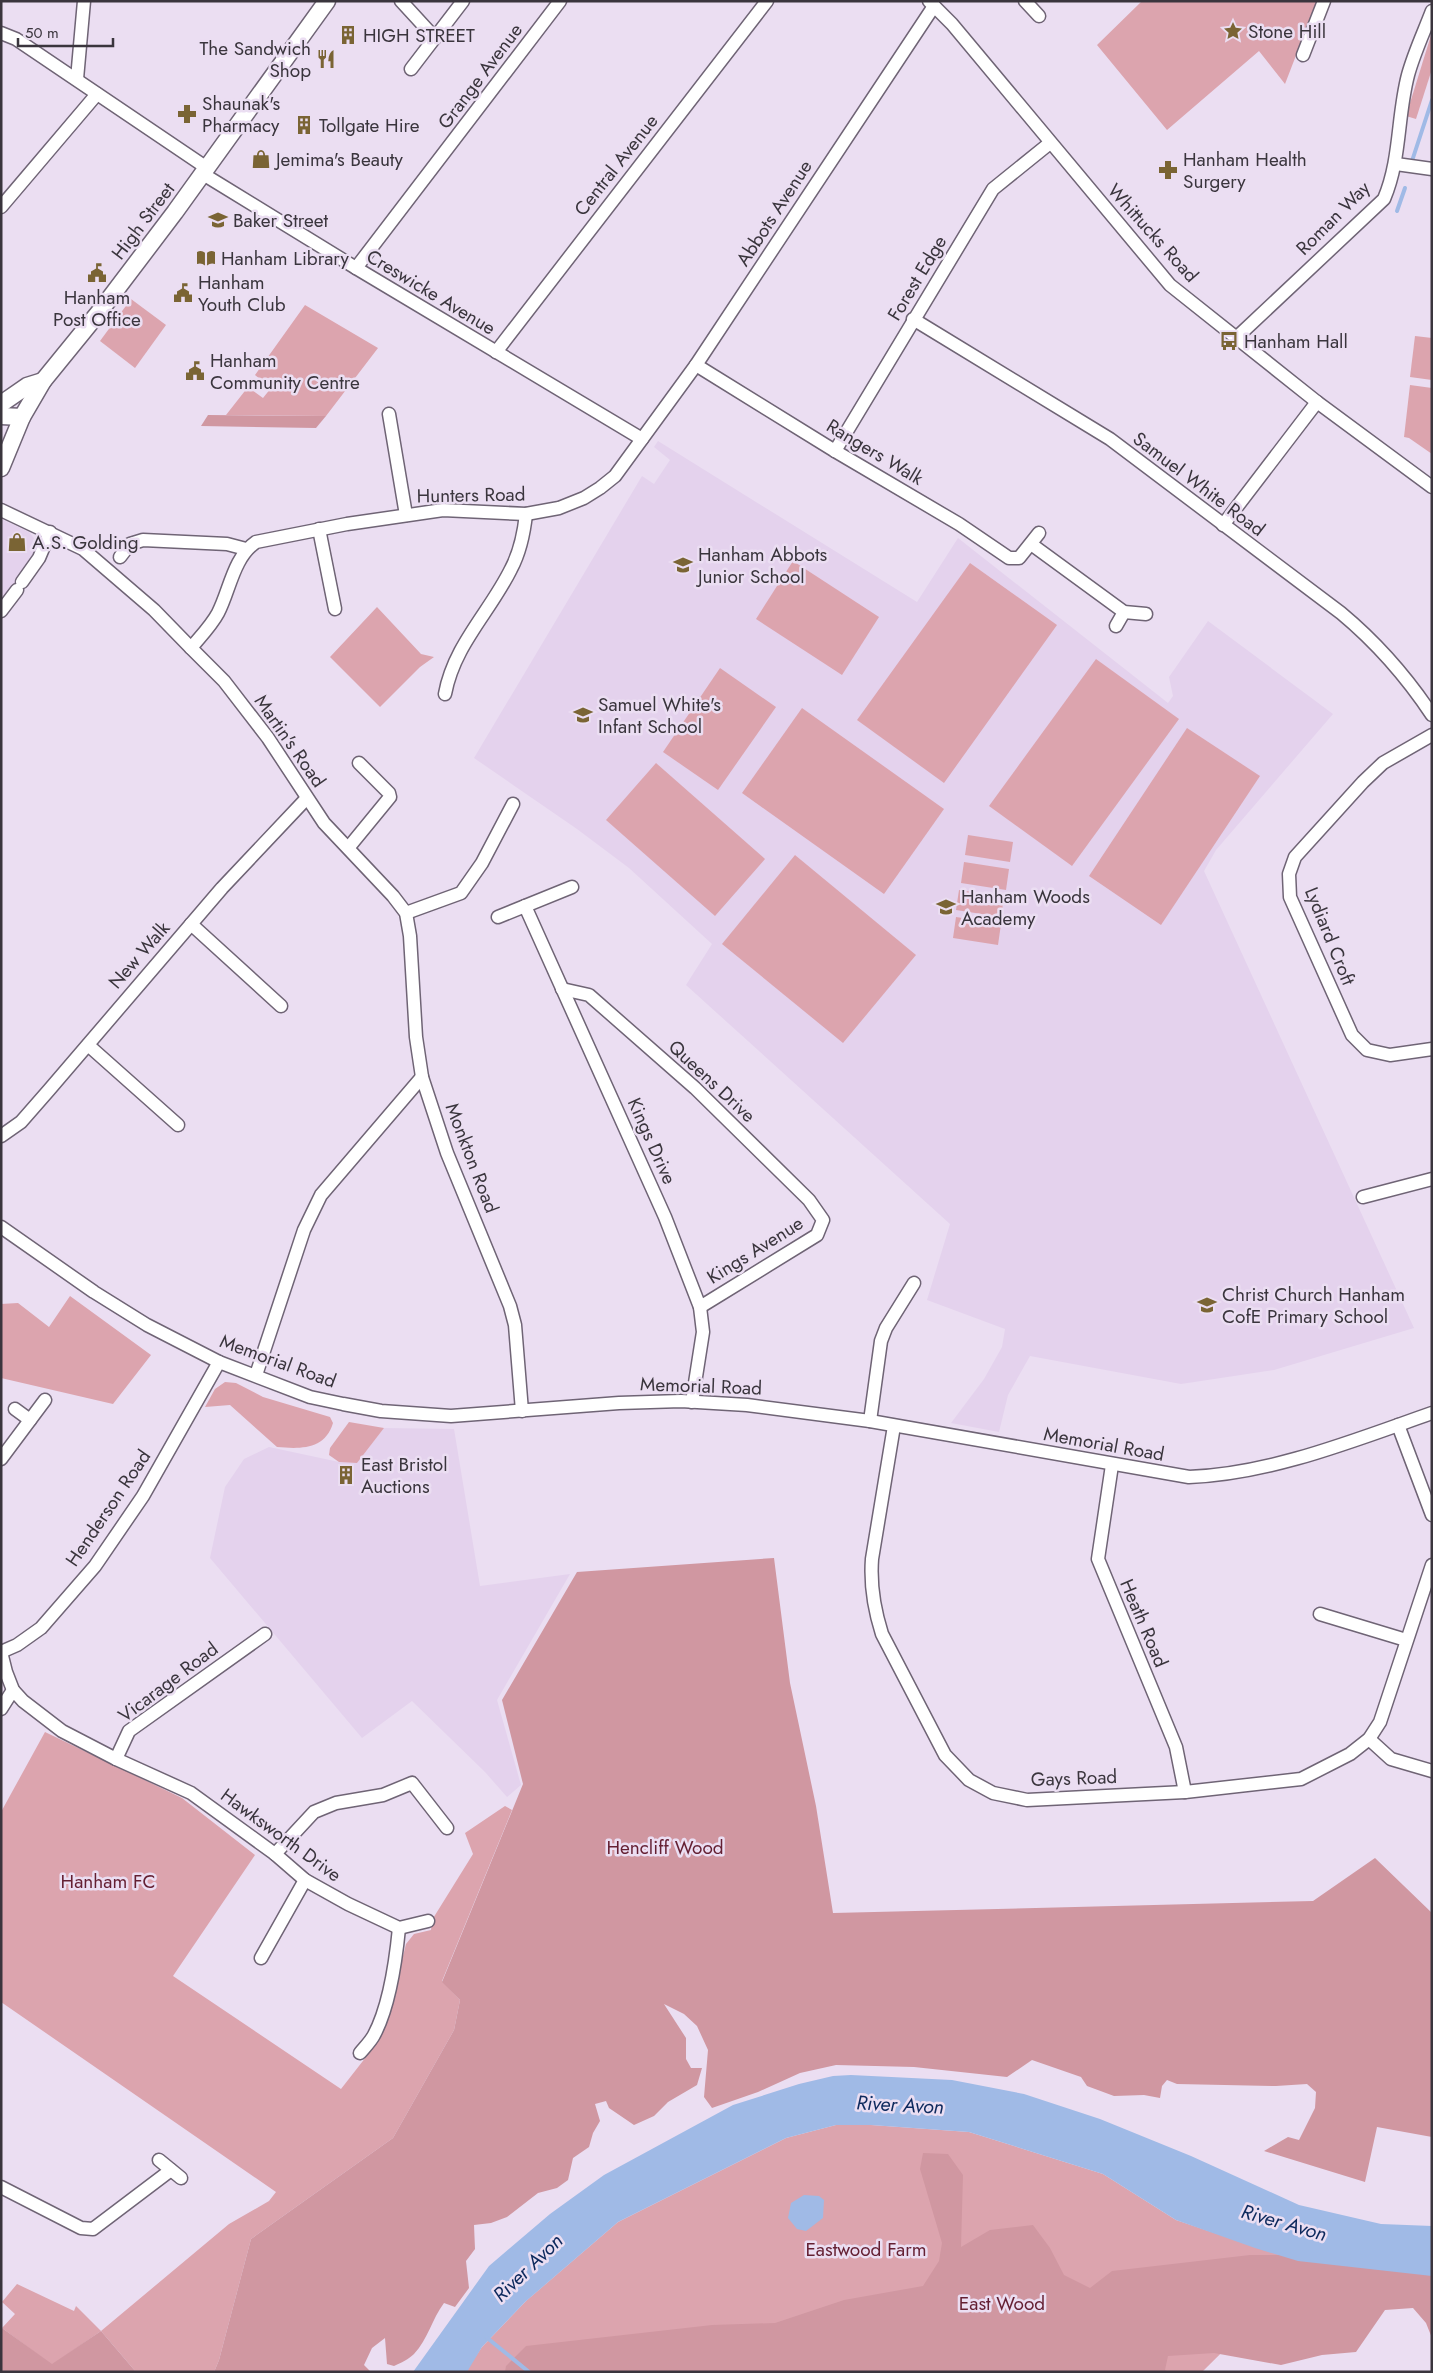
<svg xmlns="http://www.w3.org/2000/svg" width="1433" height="2373" font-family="Jost,sans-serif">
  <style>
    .built { fill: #e4d2ed }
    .green { fill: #dca4ae }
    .forest { fill: #d097a1 }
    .water { fill: #a0bae6 }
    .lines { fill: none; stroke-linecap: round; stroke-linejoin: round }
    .stream { stroke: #a0bae6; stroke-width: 4 }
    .minor-casing { stroke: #6f6475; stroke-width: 15 }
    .major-casing { stroke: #6f6475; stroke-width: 19 }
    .minor { stroke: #fff; stroke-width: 12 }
    .major { stroke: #fff; stroke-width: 16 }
    .labels { text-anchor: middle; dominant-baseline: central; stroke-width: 5; stroke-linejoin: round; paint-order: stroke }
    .poi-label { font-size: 19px; fill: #3a353d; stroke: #ebdef2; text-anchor: start }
    .street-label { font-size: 19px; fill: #3a353d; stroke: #ebdef2 }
    .park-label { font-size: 19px; fill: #641f32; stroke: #ebdef2 }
    .water-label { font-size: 20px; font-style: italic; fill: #0d295d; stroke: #ebdef2 }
  </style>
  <rect width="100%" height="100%" fill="#ebdef2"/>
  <g class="built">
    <path d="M658,441L917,602L958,538L1168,703L1173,696L1169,677L1208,621L1333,714L1216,850L1204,871L1414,1328L1274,1370L1181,1384L1030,1356L1008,1395L999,1432L951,1423L984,1379L1002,1347L1005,1329L927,1300L950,1224L686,985L712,944L629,868L577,829L474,758L642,476L654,484L670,460L654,447Z"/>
    <path d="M1,519L29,532L37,542L26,570L1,603Z"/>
    <path d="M384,1428L454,1429L480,1586L570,1574L497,1700L521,1785L507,1797L485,1772L412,1701L362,1738L210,1558L225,1487L244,1459L269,1447L339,1462L357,1463Z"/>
  </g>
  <g class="green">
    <path d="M1142,1H1317L1285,84L1259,51L1167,130L1097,45Z"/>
    <path d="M1432,32V69L1416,119L1406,116Z"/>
    <path d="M131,299L166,325L135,368L100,341Z"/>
    <path d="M305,305L378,348L326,416L226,415L248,387L263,398L271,388L255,375Z"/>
    <path d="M1415,336L1432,338V380L1410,377Z"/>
    <path d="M1410,385L1432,388V454L1409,438L1404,437Z"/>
    <path d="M793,561L879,617L842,675L756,619Z"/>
    <path d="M970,563L1057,625L944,783L857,720Z"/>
    <path d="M377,607L421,654L434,657L420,667L380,707L330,657Z"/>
    <path d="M1096,659L1179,719L1072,866L989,806Z"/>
    <path d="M720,668L776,707L718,790L663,752Z"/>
    <path d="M802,708L944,809L884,894L742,793Z"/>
    <path d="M1187,728L1260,776L1161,925L1089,876Z"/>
    <path d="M656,763L765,859L715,916L606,820Z"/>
    <path d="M968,835L1013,842L1010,862L965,855Z"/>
    <path d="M795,855L916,955L843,1043L722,944Z"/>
    <path d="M964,862L1009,869L1006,890L961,883Z"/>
    <path d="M959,890L1004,897L1001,917L956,910Z"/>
    <path d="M956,917L1001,924L998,945L953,938Z"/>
    <path d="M70,1296L151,1355L113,1404L1,1378V1304L18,1303L49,1327Z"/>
    <path d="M225,1382L236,1383L263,1397L330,1417L333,1423C325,1450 300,1449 277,1447L230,1405L205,1407L215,1389Z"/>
    <path d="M349,1422L384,1428L357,1463L339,1462L329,1455L330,1448Z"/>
    <path d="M45,1732L182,1798L255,1855L173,1976L341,2089L373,2048L386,2024L406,1944L414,1934L431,1930L432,1920L473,1854L465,1833L505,1806L512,1810L442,1981L460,2000L454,2030L393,2138L251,2239L219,2360L214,2372H136L101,2331L52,2365L2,2328L15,2314L2,2302L17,2284L74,2311L76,2306L101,2331L229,2224L269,2201L276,2192L1,2002V1812Z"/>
    <path d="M836,2125H871L969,2132L1103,2174L1176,2220L1298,2261L1293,2282L1202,2372H465L482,2347L526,2301L618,2222L786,2138Z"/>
  </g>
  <g class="forest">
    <path d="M208,415L326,416L316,428L201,426Z"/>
    <path d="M774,1558L790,1683L816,1806L833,1913L1313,1901L1375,1858L1432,1913V2137L1377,2127L1365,2182L1264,2151L1288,2137L1299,2140L1315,2108L1316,2092L1307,2084L1276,2086L1177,2084L1167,2080L1162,2086L1160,2098L1144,2095L1114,2096L1087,2086L1081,2077L1032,2060L1007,2077L914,2067L836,2065L800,2073L758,2092L712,2108L704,2097L708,2050L697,2026L684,2014L664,2004L686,2038V2059L691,2068H702L697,2085L668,2102L654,2116L634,2125L609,2108L606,2101L595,2104L600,2121L593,2133L589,2147L573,2158L568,2180L557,2188L538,2193L507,2217L491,2223L474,2225L475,2249L466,2261L469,2288L455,2307L444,2303C432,2319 428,2339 414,2354C409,2359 401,2363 394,2366L387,2364L385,2338L372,2348L364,2365L371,2372H214L219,2360L251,2239L393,2138L454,2030L460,2000L442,1982L523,1784L502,1700L577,1572Z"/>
    <path d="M923,2153L948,2154L963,2175L961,2247L990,2230L1033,2225L1050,2248L1064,2275L1090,2288L1112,2271L1250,2255H1319L1432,2269V2338L1426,2323L1413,2308L1385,2310L1356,2352L1322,2355L1281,2365L1214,2353L1168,2356L1165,2370L1168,2372H505L506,2366L526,2346L712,2325L775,2323L844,2300L923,2286L939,2261L942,2243L920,2169Z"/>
    <path d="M2,2328L52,2364L101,2331L136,2372H1Z"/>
  </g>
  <g class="water">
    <path d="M851,2075L952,2080L1024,2094L1100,2119L1191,2156L1299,2205L1381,2224L1432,2226V2276L1298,2261L1255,2248L1176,2220L1103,2174L969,2132L871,2125H836L786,2138L618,2222L525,2302L482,2347L467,2372H413L489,2266L550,2214L604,2175L733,2105L799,2084L833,2076Z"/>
    <path d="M804,2195L819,2196L824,2200L823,2218L806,2231L797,2229L788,2218L791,2203Z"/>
  </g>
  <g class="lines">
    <g class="stream">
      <path d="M1411,164L1432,100"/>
      <path d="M1397,211L1405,188"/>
      <path d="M486,2337L529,2372"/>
    </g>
    <g class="minor-casing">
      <g id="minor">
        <path d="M401,1L435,38"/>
        <path d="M929,1L952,24L1170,285L1317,402L1432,487"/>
        <path d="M1025,1L1039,16"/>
        <path d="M1,33L16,39L207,168"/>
        <path d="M1303,55L1324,1"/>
        <path d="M411,69L463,1"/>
        <path d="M77,79L84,1"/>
        <path d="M1396,164L1432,169"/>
        <path d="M203,174L356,268L642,439"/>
        <path d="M1,207L97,94"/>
        <path d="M356,268L560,1"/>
        <path d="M913,319L1110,439L1341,613C1377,643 1406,676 1432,715"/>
        <path d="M1235,339L1384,199C1401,159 1397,117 1408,75C1414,53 1424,32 1432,11"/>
        <path d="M496,352L767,1"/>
        <path d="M696,365L835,451L959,524L1009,558H1019L1039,533"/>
        <path d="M389,414L406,515"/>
        <path d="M835,451L993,189L1050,143"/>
        <path d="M1,510L83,549L154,610L191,648L224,681L268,738L324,823L393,896L406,913L410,936L416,1037L422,1077L447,1153L510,1306L515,1325L522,1411"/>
        <path d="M1223,525L1317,402"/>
        <path d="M319,529L335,609"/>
        <path d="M1031,544L1124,612L1146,614"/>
        <path d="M120,557L130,544L143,540L227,544L246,549"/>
        <path d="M22,582L39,558L50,532"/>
        <path d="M1,611L17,590"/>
        <path d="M1116,626L1124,612"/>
        <path d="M191,648C200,637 211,626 218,613C230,590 233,558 256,542L347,524L443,510L526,514L559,508L584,498L600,488L615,476L696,365L934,6"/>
        <path d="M445,694C454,645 490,612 511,569C520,552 524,533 526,514"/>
        <path d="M1432,735L1383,763L1363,782L1295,857L1289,874L1290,897L1352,1035L1367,1050L1390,1055L1432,1049"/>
        <path d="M349,847L390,797L389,793L359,763"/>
        <path d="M525,906L665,1217L700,1307L703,1332L692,1402"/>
        <path d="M406,913L461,893L482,863L513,804"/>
        <path d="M498,917L572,887"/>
        <path d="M191,924L281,1006"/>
        <path d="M562,989L589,995L695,1088L809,1200L823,1220L817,1235L700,1307"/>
        <path d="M88,1045L178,1125"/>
        <path d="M1,1136L21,1122L49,1090L222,888L306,799"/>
        <path d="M1363,1197L1432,1179"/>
        <path d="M1,1227L94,1292L147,1325L219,1362L310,1397L343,1404L381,1411L451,1416L619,1403L681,1401L747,1405L870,1421L1189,1477C1271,1474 1355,1440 1432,1413"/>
        <path d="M256,1375L304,1230L321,1195L422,1077"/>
        <path d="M15,1409L30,1420"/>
        <path d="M870,1421L881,1341L886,1328L914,1283"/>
        <path d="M1398,1425L1432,1515"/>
        <path d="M894,1426L872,1559C870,1586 874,1609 882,1634L945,1755L969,1780L993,1793L1027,1800L1185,1792L1301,1779L1350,1754L1369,1739L1380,1722L1432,1565"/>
        <path d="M1,1459L45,1400"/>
        <path d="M1112,1465L1098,1559L1176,1747L1185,1792"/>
        <path d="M1320,1614L1406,1640"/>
        <path d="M1,1652L6,1672L13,1690L23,1701L62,1731L116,1759L191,1793L275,1854L305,1880L348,1904L399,1928L428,1921"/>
        <path d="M1,1652L17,1645L41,1628L95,1566L143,1496L219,1362"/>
        <path d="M1,1709L13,1690"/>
        <path d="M1369,1739L1391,1759L1432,1771"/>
        <path d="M116,1759L129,1731L265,1634"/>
        <path d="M275,1854L314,1812L336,1803L383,1795L412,1783L447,1828"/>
        <path d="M261,1958L305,1880"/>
        <path d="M360,2053C365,2047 371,2041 374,2035C389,2007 396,1959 399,1928"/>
        <path d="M159,2160L181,2178"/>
        <path d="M1,2187L81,2228L93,2229L171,2170"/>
      </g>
    </g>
    <g class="major-casing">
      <g id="major">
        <path d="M1,404L27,386L43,381"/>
        <path d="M1,416L22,417"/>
        <path d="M1,468L22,417L43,381L100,311L175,212L327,1"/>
      </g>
    </g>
    <use href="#minor" class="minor"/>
    <use href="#major" class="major"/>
  </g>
  <defs>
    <g id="sight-bare" transform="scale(1.5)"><path d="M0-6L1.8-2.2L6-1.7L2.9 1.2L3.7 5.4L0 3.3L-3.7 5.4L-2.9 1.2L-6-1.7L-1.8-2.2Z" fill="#7a6434" stroke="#ebdef2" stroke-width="2.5" paint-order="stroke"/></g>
    <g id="building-bare" transform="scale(1.5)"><path d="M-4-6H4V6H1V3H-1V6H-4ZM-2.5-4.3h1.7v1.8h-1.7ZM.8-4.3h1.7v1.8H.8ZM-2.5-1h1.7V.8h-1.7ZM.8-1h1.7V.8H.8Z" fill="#7a6434" stroke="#ebdef2" stroke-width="2.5" paint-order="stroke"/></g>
    <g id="restaurant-bare" transform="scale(1.5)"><path d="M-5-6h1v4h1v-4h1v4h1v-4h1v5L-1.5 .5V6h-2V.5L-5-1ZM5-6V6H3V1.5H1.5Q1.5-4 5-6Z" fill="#7a6434" stroke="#ebdef2" stroke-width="2.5" paint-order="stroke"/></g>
    <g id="pharmacy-bare" transform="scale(1.5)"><path d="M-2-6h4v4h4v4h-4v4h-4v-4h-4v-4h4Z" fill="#7a6434" stroke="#ebdef2" stroke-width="2.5" paint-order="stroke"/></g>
    <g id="shop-bare" transform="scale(1.5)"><path d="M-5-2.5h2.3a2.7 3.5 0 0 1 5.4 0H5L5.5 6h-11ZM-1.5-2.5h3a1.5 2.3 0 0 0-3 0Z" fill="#7a6434" stroke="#ebdef2" stroke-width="2.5" paint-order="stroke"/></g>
    <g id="school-bare" transform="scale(1.5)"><path d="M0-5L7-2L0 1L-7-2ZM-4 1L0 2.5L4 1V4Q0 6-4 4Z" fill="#7a6434" stroke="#ebdef2" stroke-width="2.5" paint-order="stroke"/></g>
    <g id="library-bare" transform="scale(1.5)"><path d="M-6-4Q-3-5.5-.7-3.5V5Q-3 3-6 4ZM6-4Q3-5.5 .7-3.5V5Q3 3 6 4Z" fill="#7a6434" stroke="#ebdef2" stroke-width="2.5" paint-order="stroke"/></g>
    <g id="civic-bare" transform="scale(1.5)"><path d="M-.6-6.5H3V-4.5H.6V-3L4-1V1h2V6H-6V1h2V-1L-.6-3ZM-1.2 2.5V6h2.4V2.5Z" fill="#7a6434" stroke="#ebdef2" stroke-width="2.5" paint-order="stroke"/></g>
    <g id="bus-bare" transform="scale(1.5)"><path d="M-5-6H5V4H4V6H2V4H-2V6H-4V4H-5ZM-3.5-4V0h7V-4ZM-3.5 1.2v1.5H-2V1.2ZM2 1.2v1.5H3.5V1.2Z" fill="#7a6434" stroke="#ebdef2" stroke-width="2.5" paint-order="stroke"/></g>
  </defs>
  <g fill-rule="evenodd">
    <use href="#sight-bare" x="1233" y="31"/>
    <use href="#building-bare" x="348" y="35"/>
    <use href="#restaurant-bare" x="326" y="59"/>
    <use href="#pharmacy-bare" x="187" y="114"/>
    <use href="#building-bare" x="304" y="125"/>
    <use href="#shop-bare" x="261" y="159"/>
    <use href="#pharmacy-bare" x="1168" y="170"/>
    <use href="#school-bare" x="218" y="220"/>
    <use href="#library-bare" x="206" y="258"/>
    <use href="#civic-bare" x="97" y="273"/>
    <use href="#civic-bare" x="183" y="293"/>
    <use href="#bus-bare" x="1229" y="341"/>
    <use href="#civic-bare" x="195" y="371"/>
    <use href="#shop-bare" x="17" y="542"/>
    <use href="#school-bare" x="683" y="565"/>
    <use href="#school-bare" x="583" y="715"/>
    <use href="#school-bare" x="946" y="907"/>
    <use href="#school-bare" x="1207" y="1305"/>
    <use href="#building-bare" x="346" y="1475"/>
  </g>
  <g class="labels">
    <g class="poi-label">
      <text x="1248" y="31">Stone Hill</text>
      <text x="363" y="35">HIGH STREET</text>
      <text x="311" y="48" text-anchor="end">The Sandwich<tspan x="311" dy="22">Shop</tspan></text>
      <text x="202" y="103">Shaunak's<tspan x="202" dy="22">Pharmacy</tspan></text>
      <text x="319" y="125">Tollgate Hire</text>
      <text x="276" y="159">Jemima's Beauty</text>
      <text x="1183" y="159">Hanham Health<tspan x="1183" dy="22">Surgery</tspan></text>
      <text x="233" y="220">Baker Street</text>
      <text x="221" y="258">Hanham Library</text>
      <text x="198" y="282">Hanham<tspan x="198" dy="22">Youth Club</tspan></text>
      <text x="97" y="297" text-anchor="middle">Hanham<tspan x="97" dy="22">Post Office</tspan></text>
      <text x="1244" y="341">Hanham Hall</text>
      <text x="210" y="360">Hanham<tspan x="210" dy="22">Community Centre</tspan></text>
      <text x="32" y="542">A.S. Golding</text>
      <text x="698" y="554">Hanham Abbots<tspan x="698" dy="22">Junior School</tspan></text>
      <text x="598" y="704">Samuel White's<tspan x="598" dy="22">Infant School</tspan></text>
      <text x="961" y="896">Hanham Woods<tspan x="961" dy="22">Academy</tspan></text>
      <text x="1222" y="1294">Christ Church Hanham<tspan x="1222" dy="22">CofE Primary School</tspan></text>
      <text x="361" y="1464">East Bristol<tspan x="361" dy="22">Auctions</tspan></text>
    </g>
    <g class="street-label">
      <text transform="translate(480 76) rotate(-53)">Grange Avenue</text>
      <text transform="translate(616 165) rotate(-52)">Central Avenue</text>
      <text transform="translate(774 213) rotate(-57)">Abbots Avenue</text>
      <text transform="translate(1333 218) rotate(-45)">Roman Way</text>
      <text transform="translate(143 221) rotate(-53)">High Street</text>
      <text transform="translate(1153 233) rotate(48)">Whittucks Road</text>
      <text transform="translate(917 278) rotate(-59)">Forest Edge</text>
      <text transform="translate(431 292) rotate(31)">Creswicke Avenue</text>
      <text transform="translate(875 452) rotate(31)">Rangers Walk</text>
      <text transform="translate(1199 484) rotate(37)">Samuel White Road</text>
      <text transform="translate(471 495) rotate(-1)">Hunters Road</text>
      <text transform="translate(290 741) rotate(55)">Martin's Road</text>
      <text transform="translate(1330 936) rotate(68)">Lydiard Croft</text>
      <text transform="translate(139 955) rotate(-49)">New Walk</text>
      <text transform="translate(712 1081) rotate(43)">Queens Drive</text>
      <text transform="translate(652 1141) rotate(66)">Kings Drive</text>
      <text transform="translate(472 1158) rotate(69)">Monkton Road</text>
      <text transform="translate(755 1250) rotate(-32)">Kings Avenue</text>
      <text transform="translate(278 1361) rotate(20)">Memorial Road</text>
      <text transform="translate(701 1386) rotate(2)">Memorial Road</text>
      <text transform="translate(1104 1444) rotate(10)">Memorial Road</text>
      <text transform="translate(108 1508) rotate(-56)">Henderson Road</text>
      <text transform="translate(1144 1623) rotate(67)">Heath Road</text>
      <text transform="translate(168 1682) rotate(-37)">Vicarage Road</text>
      <text transform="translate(1074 1778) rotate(-2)">Gays Road</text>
      <text transform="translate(281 1835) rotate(36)">Hawksworth Drive</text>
    </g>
    <g class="park-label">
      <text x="665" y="1847">Hencliff Wood</text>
      <text x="108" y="1881">Hanham FC</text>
      <text x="866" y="2249">Eastwood Farm</text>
      <text x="1002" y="2303">East Wood</text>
    </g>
    <g class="water-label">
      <text transform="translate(900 2105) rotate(3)">River Avon</text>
      <text transform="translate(1284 2223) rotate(16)">River Avon</text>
      <text transform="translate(528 2268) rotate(-44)">River Avon</text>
    </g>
  </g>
  <rect width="1433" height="2373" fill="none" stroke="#3a353d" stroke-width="5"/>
  <path d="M18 38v8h95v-8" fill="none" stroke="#3a353d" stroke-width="2.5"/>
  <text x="25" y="38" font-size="15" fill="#3a353d" stroke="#ebdef2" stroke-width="4" paint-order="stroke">50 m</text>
</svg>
